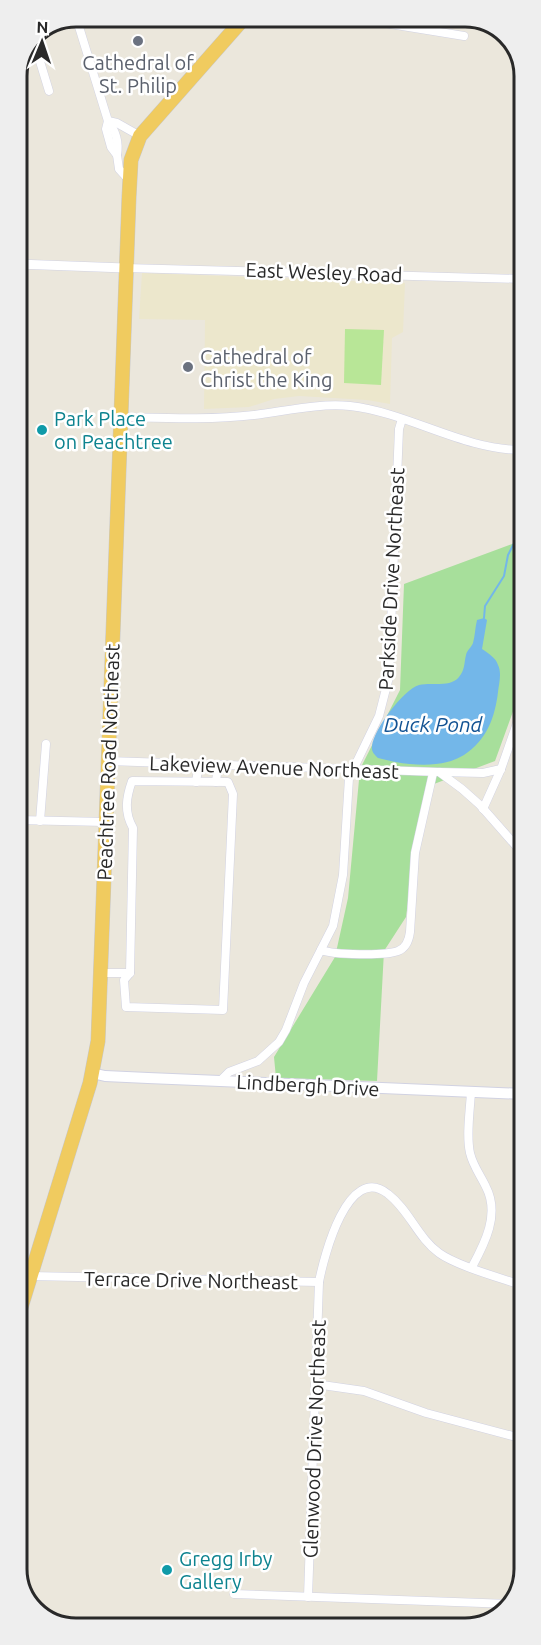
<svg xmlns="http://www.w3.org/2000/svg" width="541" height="1645" font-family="Ubuntu,sans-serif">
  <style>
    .education { fill: #ece7cc }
    .green { fill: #a7df9b }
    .pitch { fill: #b8e697 }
    .water { fill: #73b7e9 }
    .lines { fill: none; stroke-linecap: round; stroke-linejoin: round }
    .stream { stroke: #73b7e9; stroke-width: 2 }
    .minor-casing { stroke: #d1d2e2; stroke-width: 9 }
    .tertiary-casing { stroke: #d1d2e2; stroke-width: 10 }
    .secondary-casing { stroke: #d1d2e2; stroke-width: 12 }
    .trunk-casing { stroke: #c7c7c7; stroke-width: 15 }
    .minor { stroke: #fff; stroke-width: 8 }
    .tertiary { stroke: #fff; stroke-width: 9 }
    .secondary { stroke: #fff; stroke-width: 10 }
    .trunk { stroke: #f0cb5f; stroke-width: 14 }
    .worship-dot { fill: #6b7280; stroke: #fff; stroke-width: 2 }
    .culture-dot { fill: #0f9aa8; stroke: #fff; stroke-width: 2 }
    .labels { text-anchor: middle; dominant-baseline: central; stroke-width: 5; stroke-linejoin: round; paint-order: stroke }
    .worship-label { font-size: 20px; fill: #5b616d; stroke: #fff }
    .street-label { font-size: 20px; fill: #292929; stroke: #fff }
    .culture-label { font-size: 20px; fill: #0d838f; stroke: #fff; text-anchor: start }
    .water-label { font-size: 21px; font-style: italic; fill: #135393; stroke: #fff }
    .rim { fill: none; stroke: #292929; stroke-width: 3 }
  </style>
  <rect width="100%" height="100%" fill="#ebe7dc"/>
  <path class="education" d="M142,273L405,283L403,332L392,338L390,404L367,400L299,396L274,399L249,407L204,409L205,320L139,319Z"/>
  <path class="green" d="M523,540V673L519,695L495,761L426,787L406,917L384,951L377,1081L276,1078L274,1057L335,957L348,898L360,769L400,690L404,584Z"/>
  <path class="pitch" d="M345,329L384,330L381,385L344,383Z"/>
  <path class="water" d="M484,618L487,620L482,649C488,653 496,658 498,665C502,673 499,683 498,692C495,717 487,740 464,755C440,770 404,765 378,758C375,755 371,752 372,746C374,729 403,690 419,685C432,682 450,688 459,677C465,670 464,663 466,655C467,650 471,648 473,643C475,636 475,628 477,620Z"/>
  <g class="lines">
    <path class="stream" d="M484,618L485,606L504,576L508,555L523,526"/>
    <g class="minor-casing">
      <g id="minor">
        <path d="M76,17L108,121L106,129L111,147L117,155L119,169L129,180"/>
        <path d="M347,17L464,36"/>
        <path d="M35,45L49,91"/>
        <path d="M28,47L35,45L33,37"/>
        <path d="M108,121C116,131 119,143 117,155"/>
        <path d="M108,121L117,123L140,136"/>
        <path d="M125,268L523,279"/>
        <path d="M121,417C166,418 210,420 254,415C286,411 318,403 350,406C410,413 462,450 523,450"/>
        <path d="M108,761L439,772L462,789L480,805L524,855"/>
        <path d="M440,772L483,773L501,769"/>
        <path d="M132,781L228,782L233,794L223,1010L126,1007L124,980L130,973L133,828C124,812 126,798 132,781Z"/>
        <path d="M196,782L199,764"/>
        <path d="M216,782L218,765"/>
        <path d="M483,809L501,769L523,706"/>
        <path d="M18,820L105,822"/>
        <path d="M40,821L46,744"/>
        <path d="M321,950C334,955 385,956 398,951C406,948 409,940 410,932L415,853L433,773"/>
        <path d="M101,973H130"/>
        <path d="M221,1080L229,1072L258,1061L279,1042L286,1030L304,983L333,926L343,875L349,778L379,716L389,677L399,429L402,419"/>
        <path d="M471,1092C470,1111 466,1135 470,1153C473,1166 481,1176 486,1187C500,1214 485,1243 472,1267"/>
        <path d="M30,1276L319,1282"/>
        <path d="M315,1384L364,1391L426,1413L524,1439"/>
        <path d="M234,1594L513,1604"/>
        <path d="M308,1597L319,1282C324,1256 348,1162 388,1194C409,1210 418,1238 439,1253C457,1266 501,1278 524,1286"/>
      </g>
    </g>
    <g class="tertiary-casing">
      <path id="tertiary" d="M17,264L125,268"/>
    </g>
    <g class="secondary-casing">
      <path id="secondary" d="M92,1073L105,1076L148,1078L524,1094"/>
    </g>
    <g class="trunk-casing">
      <path id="trunk" d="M18,1317L90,1083L98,1041L129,197L131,160L140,136L245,17"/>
    </g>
    <use href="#minor" class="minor"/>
    <use href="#tertiary" class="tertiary"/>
    <use href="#secondary" class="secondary"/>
    <use href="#trunk" class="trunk"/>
  </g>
  <g class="worship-dot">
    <circle cx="138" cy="41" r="6"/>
    <circle cx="188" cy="367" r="6"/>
  </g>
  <g class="culture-dot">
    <circle cx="42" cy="430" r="6"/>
    <circle cx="167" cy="1570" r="6"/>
  </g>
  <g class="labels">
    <g class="worship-label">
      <text x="138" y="62">Cathedral of<tspan x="138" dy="23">St. Philip</tspan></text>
      <text x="200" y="356" text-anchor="start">Cathedral of<tspan x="200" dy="23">Christ the King</tspan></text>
    </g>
    <g class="street-label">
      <text transform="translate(324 272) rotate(2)">East Wesley Road</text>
      <text transform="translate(391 579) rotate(-87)">Parkside Drive Northeast</text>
      <text transform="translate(108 762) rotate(-88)">Peachtree Road Northeast</text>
      <text transform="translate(274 767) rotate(2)">Lakeview Avenue Northeast</text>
      <text transform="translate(308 1085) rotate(3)">Lindbergh Drive</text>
      <text transform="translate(191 1280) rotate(1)">Terrace Drive Northeast</text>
      <text transform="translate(314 1439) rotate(-88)">Glenwood Drive Northeast</text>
    </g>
    <g class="culture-label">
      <text x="54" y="418">Park Place<tspan x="54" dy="23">on Peachtree</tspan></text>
      <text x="179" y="1558">Gregg Irby<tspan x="179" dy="23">Gallery</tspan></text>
    </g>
    <g class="water-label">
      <text x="433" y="724">Duck Pond</text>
    </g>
  </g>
  <path d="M0 0H541V1645H0ZM76 27H465A49 49 0 0 1 514 76V1569A49 49 0 0 1 465 1618H76A49 49 0 0 1 27 1569V76A49 49 0 0 1 76 27Z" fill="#eee" fill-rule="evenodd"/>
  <path class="rim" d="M76 27H465A49 49 0 0 1 514 76V1569A49 49 0 0 1 465 1618H76A49 49 0 0 1 27 1569V76A49 49 0 0 1 76 27Z"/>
  <g transform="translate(42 42) rotate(2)" stroke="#ffffff" stroke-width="4.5" paint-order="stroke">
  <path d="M0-4.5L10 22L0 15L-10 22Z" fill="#292929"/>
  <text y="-9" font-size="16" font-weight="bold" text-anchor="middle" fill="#292929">N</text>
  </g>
</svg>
